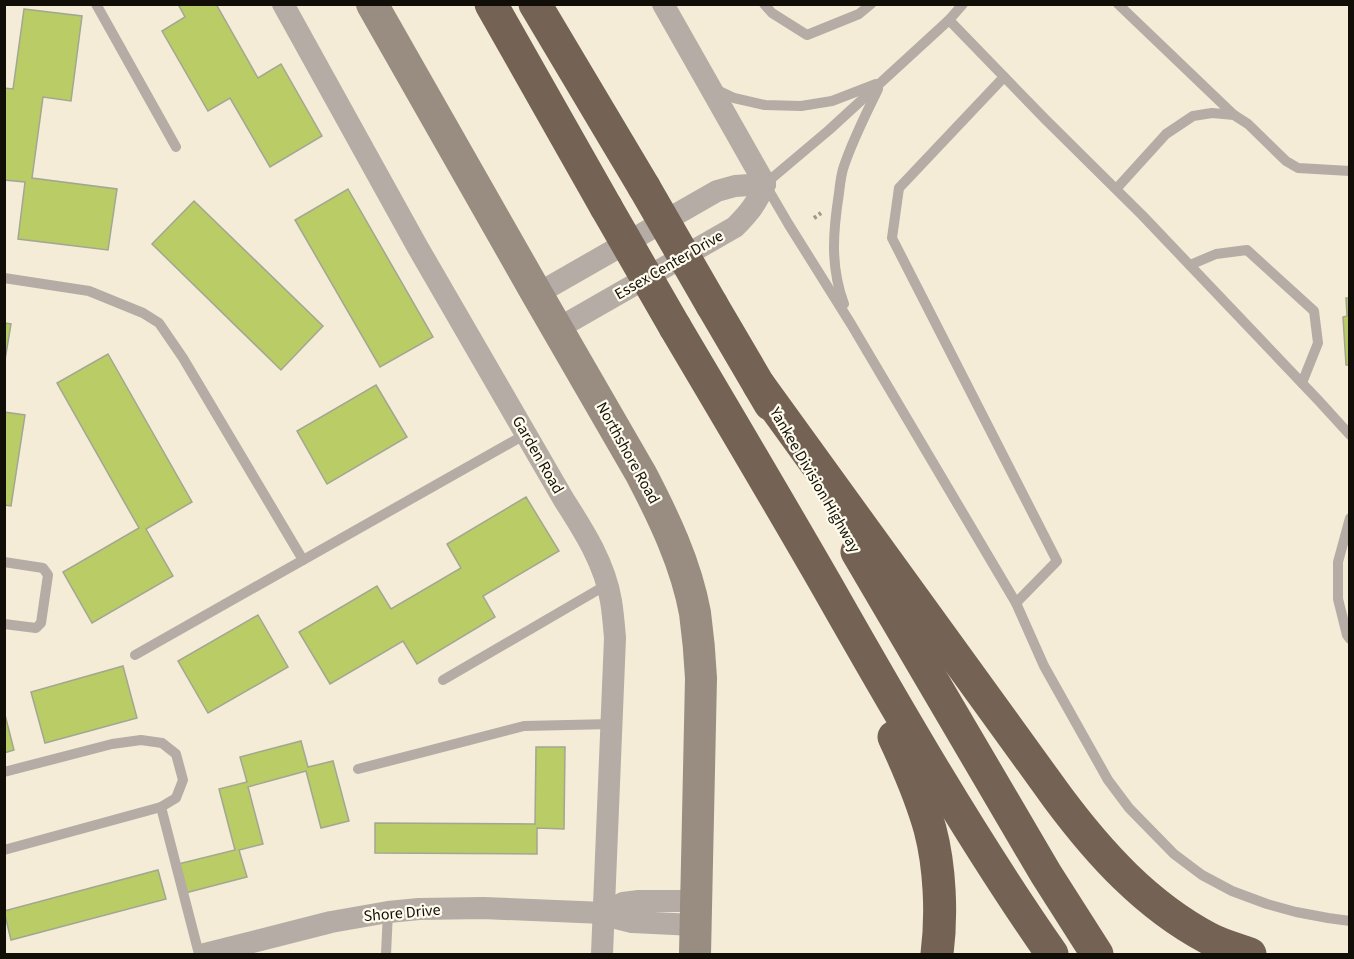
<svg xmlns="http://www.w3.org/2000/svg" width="1354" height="959" font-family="'Source Sans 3',sans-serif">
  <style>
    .building { fill: #b9cc66; stroke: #a2a792; stroke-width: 1.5 }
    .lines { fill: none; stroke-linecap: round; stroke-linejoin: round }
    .path { stroke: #9e9888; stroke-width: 4; stroke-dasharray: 3 3; stroke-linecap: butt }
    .lane { stroke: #b4aca5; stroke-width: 10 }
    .street { stroke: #b4aca5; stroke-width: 22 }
    .secondary { stroke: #998d82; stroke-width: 32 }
    .highway { stroke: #746354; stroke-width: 33 }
    .highway-bridge { stroke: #746354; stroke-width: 33 }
    .labels { text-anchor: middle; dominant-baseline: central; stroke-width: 4.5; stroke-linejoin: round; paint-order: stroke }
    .street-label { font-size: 16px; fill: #110e07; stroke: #fefaec }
  </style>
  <rect width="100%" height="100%" fill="#f4ecd6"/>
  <g class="building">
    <path d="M178,4H216L258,78L281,64L322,136L270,167L230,98L208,111L162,31L185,17Z"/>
    <path d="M24,9L82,16L71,101L43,97L32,178L117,189L108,250L18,239L25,182L4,180V88L13,89Z"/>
    <path d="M348,189L433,337L380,367L295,220Z"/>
    <path d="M194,201L323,326L281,370L152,244Z"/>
    <path d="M1346,298H1350V365H1346L1343,317L1347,316Z"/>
    <path d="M4,323L11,324L4,366Z"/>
    <path d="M108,354L192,502L146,529L173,576L92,623L63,572L139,528L57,383Z"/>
    <path d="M376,385L407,437L327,484L297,431Z"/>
    <path d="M4,412L25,415L11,506L4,505Z"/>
    <path d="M526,497L559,551L483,596L495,617L417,664L403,641L330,684L299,632L377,586L391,609L461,568L447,544Z"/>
    <path d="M258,615L288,667L208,713L178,661Z"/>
    <path d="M123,666L137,718L45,743L31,692Z"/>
    <path d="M4,711L14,750L4,753Z"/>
    <path d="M301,741L308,767L333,761L349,821L321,828L306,771L248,787L263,844L239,850L247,877L185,893L178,864L235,850L219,789L247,782L240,757Z"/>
    <path d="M536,747H565L564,829L537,828V854L375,853V823L535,824Z"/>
    <path d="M158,870L166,899L11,940L4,911Z"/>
  </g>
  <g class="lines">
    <path class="path" d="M814,218L821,213"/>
    <g class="lane">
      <path d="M96,4L176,147"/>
      <path d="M764,4L772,13L807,35L859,14L871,4"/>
      <path d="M963,4L949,20L829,130L765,184L789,225L851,324L1016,603L1044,666L1108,780L1129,808L1174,854L1202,875L1232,891L1267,904L1296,912L1328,918L1350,921"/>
      <path d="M1118,4L1234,115"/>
      <path d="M949,20L1045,119L1142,215L1319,401L1350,435"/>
      <path d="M1004,77L899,188L892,238L1057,561L1016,603"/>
      <path d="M715,89L734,98L765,105L801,106L832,101L876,84"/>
      <path d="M1117,188L1166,134L1193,116L1212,113L1234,115L1248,124L1286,161L1298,168L1350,171"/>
      <path d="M1190,265L1216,254L1247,250L1314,311L1318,343L1302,383"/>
      <path d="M4,278L89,291L143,313L159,323L183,358L303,560"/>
      <path d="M844,304C830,266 833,232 839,193C840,184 841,174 844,166C853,139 866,114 878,89"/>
      <path d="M1350,518L1338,562V599L1347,635L1350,639"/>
      <path d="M4,562L43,568L48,575L41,623L36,628L4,624"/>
      <path d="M135,655L526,434"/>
      <path d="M443,680L608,584"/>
      <path d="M358,769L524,726L612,724"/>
      <path d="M4,772L112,744L141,740L162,743L176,754L183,780L176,798L161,807"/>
      <path d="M4,850L161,807L199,954"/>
      <path d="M386,954L388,912"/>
    </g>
    <g class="street">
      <path d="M283,4L417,246L564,500C584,531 605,564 611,601C613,613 614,626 615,638L602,954"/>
      <path d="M663,4L765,184"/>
      <path d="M537,294L717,191L735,186L765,184"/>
      <path d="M557,329L735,227C750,212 756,204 765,184"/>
      <path d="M604,913L623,903L639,901H696"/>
      <path d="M205,954L331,922L388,912L419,909L483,908L604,913L616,918L632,922L695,925"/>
    </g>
    <path class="secondary" d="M372,4L537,294L641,474C664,518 686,564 695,613C698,635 700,657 701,678L695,954"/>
    <g class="highway">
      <path d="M491,4L606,207"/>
      <path d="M535,4L644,187"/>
      <path d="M712,305L770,404"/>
      <path d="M675,327C726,413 777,499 827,586C898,711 970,836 1052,954"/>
      <path d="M759,385L1058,798C1099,853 1146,905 1208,938C1221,945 1236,949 1250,954"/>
      <path d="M857,552L1046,874L1097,954"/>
      <path d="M894,737C908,767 921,797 930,829C940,867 942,915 937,954"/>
    </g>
    <g class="highway-bridge">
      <path d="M644,187L712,305"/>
      <path d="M606,207L675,327"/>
    </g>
  </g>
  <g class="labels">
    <g class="street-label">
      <text transform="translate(669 265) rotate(-30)">Essex Center Drive</text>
      <text transform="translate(628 453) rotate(61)">Northshore Road</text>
      <text transform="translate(538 455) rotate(60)">Garden Road</text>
      <text transform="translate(815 480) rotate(60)">Yankee Division Highway</text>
      <text transform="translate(402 913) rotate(-5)">Shore Drive</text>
    </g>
  </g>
  <rect width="1354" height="959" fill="none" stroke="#110e07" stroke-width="12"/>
</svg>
